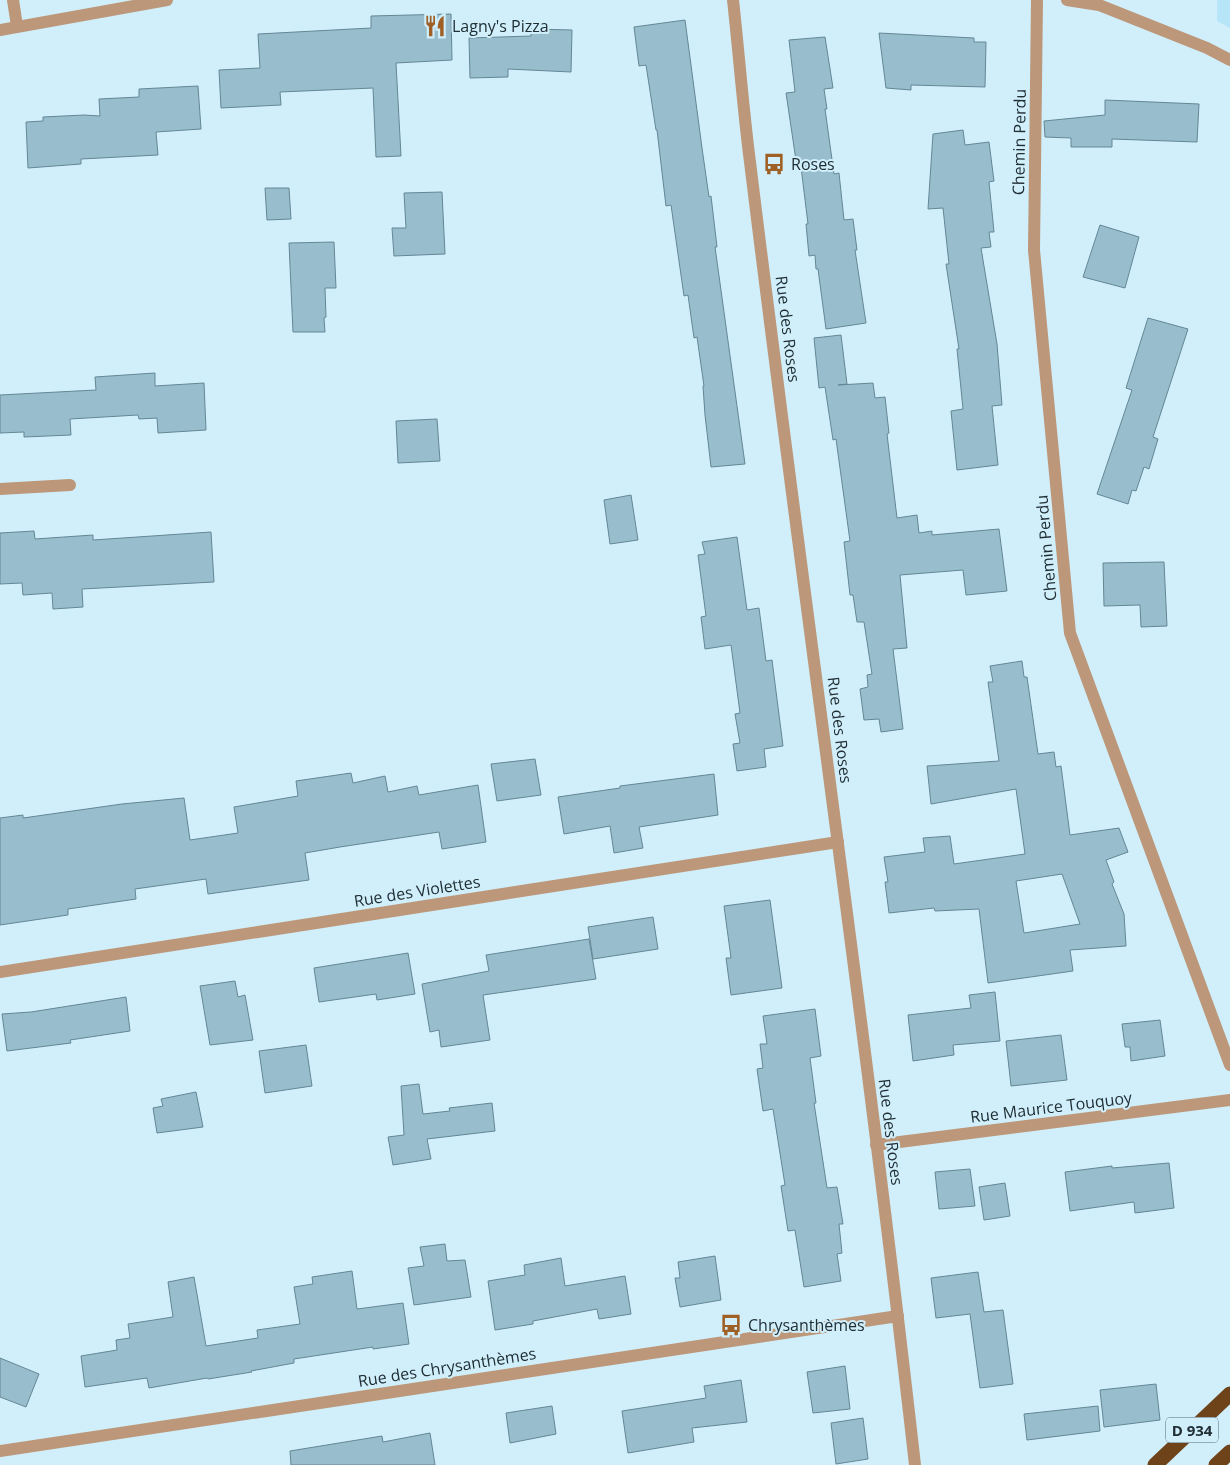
<svg xmlns="http://www.w3.org/2000/svg" width="1230" height="1465" font-family="'Open Sans',sans-serif">
  <style>
    .built { fill: #b6e5f8 }
    .building { fill: #98bdcc; stroke: #648796; fill-rule: evenodd }
    .lines { fill: none; stroke-linecap: round; stroke-linejoin: round }
    .minor { stroke: #bd9779; stroke-width: 12 }
    .highway { stroke: #6f431a; stroke-width: 15 }
    .labels { text-anchor: middle; dominant-baseline: central; stroke-width: 4; stroke-linejoin: round; paint-order: stroke }
    .shield { fill: #d0effb; stroke: #566970; stroke-width: 1 }
    .shield-label { font-size: 15px; font-weight: bold; fill: #212f35 }
    .poi-label { font-size: 16px; fill: #212f35; stroke: #d0effb; text-anchor: start }
    .street-label { font-size: 16px; fill: #212f35; stroke: #d0effb }
  </style>
  <rect width="100%" height="100%" fill="#d0effb"/>
  <path class="built" d="M1217,0H1230V28L1217,21Z"/>
  <g class="building">
    <path d="M451,14L452,60L396,63L401,156L376,157L373,88L280,92L281,105L221,108L219,70L260,68L258,34L371,28V16Z"/>
    <path d="M685,20L702,148L709,197L711,196L717,247H715L745,464L711,467L705,415L703,386H704L697,337L694,338L688,295L684,296L671,205L666,206L657,130H656L646,65L639,66L634,27Z"/>
    <path d="M531,29L572,30L571,72L508,69V77L470,78L469,38L531,36Z"/>
    <path d="M879,33L974,38V42H986L985,87L911,85V90L886,88Z"/>
    <path d="M825,37L833,88L824,89L827,109H825L834,174L839,173L844,220L853,219L857,250H855L866,323L826,329L818,269H816L815,255L809,256L806,224H808L801,167H797L786,93L795,92L789,40Z"/>
    <path d="M198,86L201,129L156,132L158,155L81,159V164L28,168L26,122L43,121V117L84,115L100,116L99,99L139,97V89Z"/>
    <path d="M1105,100L1199,104L1197,142L1112,139V147H1071V138L1045,137L1044,121L1105,115Z"/>
    <path d="M963,130L965,145L989,142L994,181L989,182L994,232H989L991,247L981,248L997,344L1002,405L992,406L998,465L957,470L951,411L963,409L957,349H959L946,264H949L943,208L928,209L933,134Z"/>
    <path d="M265,188H289L291,219L267,220Z"/>
    <path d="M442,192L445,254L394,256L392,228H406L404,193Z"/>
    <path d="M1100,225L1139,237L1125,288L1083,277Z"/>
    <path d="M334,242L336,288H325L326,317L324,318L325,332H293L289,243Z"/>
    <path d="M1148,318L1188,329L1153,437L1158,439L1149,469L1144,467L1136,491L1132,490L1128,504L1097,494L1132,390L1126,388Z"/>
    <path d="M841,335L847,384L838,385L873,383L875,398L885,397L889,433L887,434L897,518L917,515L919,533L932,531V535L999,529L1007,591L966,595L963,570L900,575L907,648L893,649L903,729L881,732L879,719L864,720L860,689L868,687L867,675L872,674L864,622H857L853,595H850L844,542L850,541L836,439L833,440L825,387L819,388L814,338Z"/>
    <path d="M155,373V386L204,383L206,430L158,433L157,418L139,419L138,415L70,419L71,435L24,437V432L0,433V395L96,390L95,377Z"/>
    <path d="M437,419L440,461L398,463L396,421Z"/>
    <path d="M631,495L638,540L610,544L604,500Z"/>
    <path d="M34,531L35,539L93,535V540L211,532L214,582L82,589L83,607L53,609L52,593L23,595L22,583L0,584V533Z"/>
    <path d="M737,537L747,610L759,608L766,661L772,660L783,746L764,749L766,767L737,771L733,744L740,743L735,714L740,713L731,645L705,649L701,617L706,616L698,555L705,554L702,542Z"/>
    <path d="M1164,562L1167,626L1141,627L1140,605L1104,606L1103,563Z"/>
    <path d="M1022,661L1024,677H1027L1038,754L1054,752L1056,767L1061,766L1070,835L1119,828L1128,852L1106,860L1114,882L1112,884L1124,914L1126,946L1070,950L1073,971L988,983L979,909L935,911L934,908L889,913L885,882H888L884,857L925,852L923,838L950,836L954,864L1025,854L1016,789L931,804L927,766L999,761L988,682H993L990,666ZM1062,874L1080,924L1024,933L1016,881Z"/>
    <path d="M535,759L541,795L497,801L491,764Z"/>
    <path d="M351,773L353,783L385,776L388,792L417,786L419,795L478,785L486,842L442,849L439,832L340,847L305,853L309,880L208,894L206,879L135,889L136,899L68,909V915L0,925V818L23,815V818L122,804L184,798L190,840L238,833L234,807L298,796L296,781Z"/>
    <path d="M714,774L718,815L639,827L643,848L614,853L610,826L564,834L558,797L620,788V786Z"/>
    <path d="M770,900L782,988L731,995L726,958H731L724,906Z"/>
    <path d="M653,917L658,949L593,959L588,927Z"/>
    <path d="M589,939L596,979L483,995L490,1040L441,1047L439,1030L430,1032L422,984L489,971L486,955Z"/>
    <path d="M408,953L415,994L377,1000L376,994L319,1002L314,968Z"/>
    <path d="M235,981L238,997L245,995L253,1040L210,1045L200,986Z"/>
    <path d="M995,992L1000,1041L953,1045L954,1055L913,1061L908,1015L971,1008L969,995Z"/>
    <path d="M126,997L130,1031L70,1040L71,1043L7,1051L2,1014L31,1012Z"/>
    <path d="M815,1009L821,1056L810,1058L816,1103H814L827,1188L837,1187L843,1224H839L842,1253L837,1254L841,1281L804,1287L795,1230L788,1231L781,1186L785,1185L773,1109L763,1111L757,1069L763,1068L760,1044H767L763,1016Z"/>
    <path d="M1160,1020L1165,1056L1131,1061L1130,1047H1125L1122,1024Z"/>
    <path d="M1061,1035L1067,1080L1011,1086L1006,1041Z"/>
    <path d="M306,1045L312,1086L265,1093L259,1051Z"/>
    <path d="M419,1084L423,1114L450,1111L449,1108L492,1103L495,1131L427,1139L431,1159L393,1165L388,1137L404,1135L401,1086Z"/>
    <path d="M196,1092L203,1127L157,1133L153,1108L163,1106L161,1099Z"/>
    <path d="M1169,1163L1174,1208L1135,1213L1134,1202L1070,1211L1065,1172L1112,1166V1168Z"/>
    <path d="M970,1169L975,1206L939,1209L935,1172Z"/>
    <path d="M1005,1183L1010,1216L984,1220L979,1187Z"/>
    <path d="M445,1244L447,1261L465,1260L471,1297L414,1305L408,1268L424,1266L420,1247Z"/>
    <path d="M715,1256L721,1300L680,1307L675,1278H680L678,1262Z"/>
    <path d="M561,1258L565,1286L625,1276L631,1314L599,1319L597,1309L533,1321V1324L495,1330L488,1281L525,1275L524,1265Z"/>
    <path d="M352,1271L357,1309L403,1303L409,1344L373,1349V1347L294,1359V1363L251,1371L252,1372L208,1379L207,1378L149,1388L147,1378L85,1387L81,1356L117,1350L116,1340L130,1338L128,1324L173,1317L168,1282L194,1277L206,1346L258,1338L257,1330L300,1324L294,1287L313,1284L312,1277Z"/>
    <path d="M978,1272L984,1312L1003,1310L1013,1384L980,1388L970,1314L936,1318L931,1278Z"/>
    <path d="M0,1358L39,1374L26,1407L0,1397Z"/>
    <path d="M845,1366L850,1409L813,1413L807,1372Z"/>
    <path d="M741,1380L747,1422L692,1428L694,1442L628,1453L622,1411L706,1398L704,1386Z"/>
    <path d="M1156,1384L1160,1420L1104,1427L1100,1390Z"/>
    <path d="M552,1406L556,1434L510,1443L506,1413Z"/>
    <path d="M1098,1406L1100,1431L1027,1440L1024,1414Z"/>
    <path d="M863,1418L868,1459L836,1464L831,1423Z"/>
    <path d="M430,1433L435,1465H291L290,1451L382,1436L383,1442Z"/>
  </g>
  <g class="lines">
    <g class="minor">
      <path d="M13,0L17,26"/>
      <path d="M733,0C739,54 743,108 750,162C803,597 866,1030 915,1465"/>
      <path d="M1037,0L1034,250L1070,633L1230,1065"/>
      <path d="M1067,0L1099,5L1207,48L1230,60"/>
      <path d="M0,30L167,0"/>
      <path d="M0,489L70,485"/>
      <path d="M0,972L838,842"/>
      <path d="M876,1145L1230,1100"/>
      <path d="M0,1451L898,1316"/>
    </g>
    <g class="highway">
      <path d="M1155,1465L1230,1394"/>
      <path d="M1216,1465L1230,1452"/>
    </g>
  </g>
  <defs>
    <g id="restaurant-bare" transform="scale(1.725)"><path d="M-5-6h1v4h1v-4h1v4h1v-4h1v5L-1.5 .5V6h-2V.5L-5-1ZM5-6V6H3V1.5H1.5Q1.5-4 5-6Z" fill="#9f6026" stroke="#d0effb" stroke-width="2.5" paint-order="stroke"/></g>
    <g id="bus-bare" transform="scale(1.725)"><path d="M-5-6H5V4H4V6H2V4H-2V6H-4V4H-5ZM-3.5-4V0h7V-4ZM-3.5 1.2v1.5H-2V1.2ZM2 1.2v1.5H3.5V1.2Z" fill="#9f6026" stroke="#d0effb" stroke-width="2.5" paint-order="stroke"/></g>
  </defs>
  <g fill-rule="evenodd">
    <use href="#restaurant-bare" x="435" y="26"/>
    <use href="#bus-bare" x="774" y="164"/>
    <use href="#bus-bare" x="731" y="1325"/>
  </g>
  <g class="labels">
    <rect class="shield" x="1166" y="1417.5" width="52" height="25" rx="4"/>
    <g class="shield-label">
      <text x="1192" y="1430">D 934</text>
    </g>
    <g class="poi-label">
      <text x="452" y="26">Lagny's Pizza</text>
      <text x="791" y="164">Roses</text>
      <text x="748" y="1325">Chrysanthèmes</text>
    </g>
    <g class="street-label">
      <text transform="translate(1019 142) rotate(-89)">Chemin Perdu</text>
      <text transform="translate(788 329) rotate(83)">Rue des Roses</text>
      <text transform="translate(1046 548) rotate(-95)">Chemin Perdu</text>
      <text transform="translate(840 730) rotate(83)">Rue des Roses</text>
      <text transform="translate(417 891) rotate(-9)">Rue des Violettes</text>
      <text transform="translate(1051 1107) rotate(-7)">Rue Maurice Touquoy</text>
      <text transform="translate(891 1132) rotate(83)">Rue des Roses</text>
      <text transform="translate(447 1367) rotate(-9)">Rue des Chrysanthèmes</text>
    </g>
  </g>
</svg>
